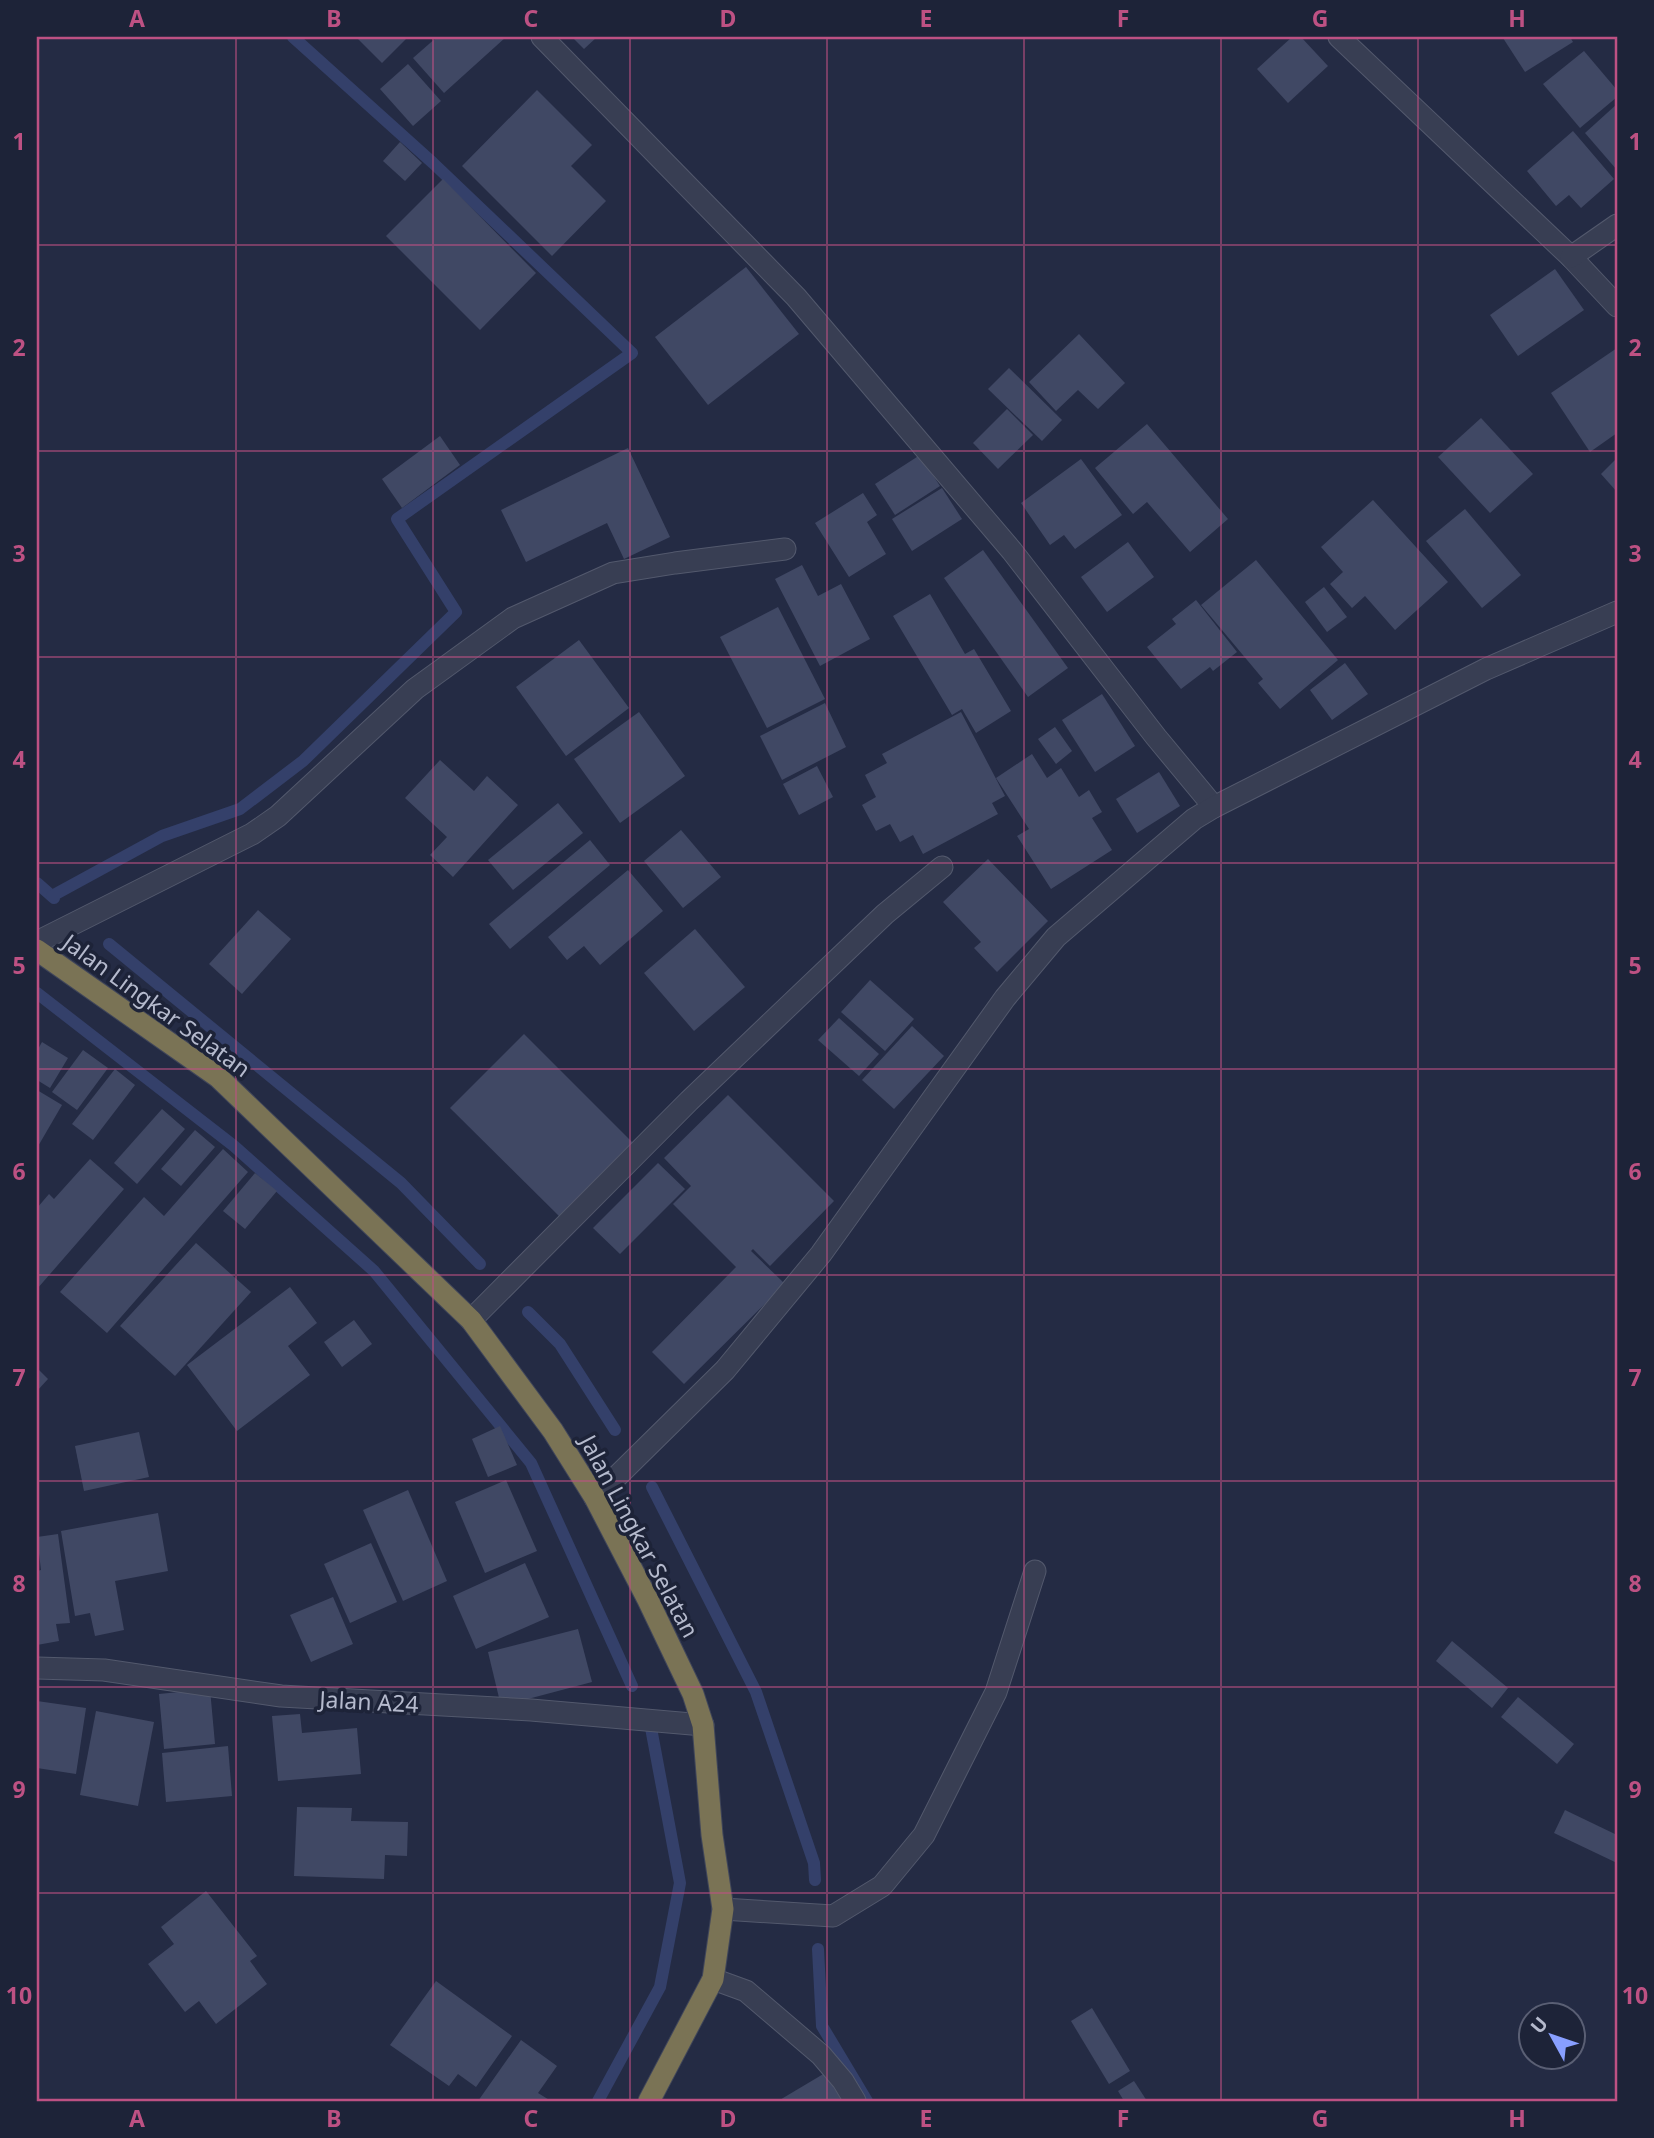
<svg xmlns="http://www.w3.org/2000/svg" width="1654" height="2138" font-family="'Noto Sans',sans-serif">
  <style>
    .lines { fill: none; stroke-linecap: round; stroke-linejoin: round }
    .stream { stroke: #34406a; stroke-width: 12 }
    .building { fill: #404864 }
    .lane-casing { stroke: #53596d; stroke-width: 23 }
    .street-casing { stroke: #53596d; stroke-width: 23 }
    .highway-casing { stroke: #40465a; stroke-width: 23 }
    .lane { stroke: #383e53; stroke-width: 21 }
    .street { stroke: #383e53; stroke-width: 21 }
    .highway { stroke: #7a7355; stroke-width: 21 }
    .grid { fill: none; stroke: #bd5183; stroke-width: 2; stroke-opacity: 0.55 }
    .labels { text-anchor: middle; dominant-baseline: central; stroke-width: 7; stroke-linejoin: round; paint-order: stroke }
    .street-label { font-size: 23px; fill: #b5bacd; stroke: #1d2338 }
    .neatline { fill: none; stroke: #bd5183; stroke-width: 2.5 }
    .grid-label { font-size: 23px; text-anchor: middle; font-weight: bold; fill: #bd5183 }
  </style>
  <rect width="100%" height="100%" fill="#242b44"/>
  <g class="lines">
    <g class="stream">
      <path d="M37,883L54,898"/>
      <path d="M52,896L162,836L240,809L303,761L456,612L397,519L632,353L433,163L293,37"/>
      <path d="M109,944L401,1183L480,1264"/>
      <path d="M37,993L234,1146L374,1271L531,1463L632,1686"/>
      <path d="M528,1312L560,1344L615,1430"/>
      <path d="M652,1487L756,1692L814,1863L815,1880"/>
      <path d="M818,1949L822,2026L867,2101"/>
      <path d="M598,2101L660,1987L680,1883L651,1728"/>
    </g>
  </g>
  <g class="building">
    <path d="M356,37H408L382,63Z"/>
    <path d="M437,37H506L444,93L413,58Z"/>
    <path d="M572,37H597L584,49Z"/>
    <path d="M1292,37H1301L1328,66L1288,103L1257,69Z"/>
    <path d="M1505,37H1570L1573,42L1525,72L1503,38Z"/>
    <path d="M1584,51L1617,90V97L1580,128L1543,84Z"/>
    <path d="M408,64L441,101L413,126L380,89Z"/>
    <path d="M537,90L592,145L571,166L606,201L552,256L462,166Z"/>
    <path d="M1617,104V170L1585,133Z"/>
    <path d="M1573,131L1614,179L1581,208L1569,195L1556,206L1527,171Z"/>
    <path d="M400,142L422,163L405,181L383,161Z"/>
    <path d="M443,179L536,273L480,330L386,236Z"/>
    <path d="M746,267L799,334L708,405L655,337Z"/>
    <path d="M1555,269L1584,310L1518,356L1490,315Z"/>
    <path d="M1079,334L1125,383L1098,409L1078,390L1056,411L1029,382Z"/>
    <path d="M1617,348V433L1590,452L1551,393Z"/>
    <path d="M1009,368L1062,420L1042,441L988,389Z"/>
    <path d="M1007,409L1033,435L998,469L973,443Z"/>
    <path d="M1481,418L1533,474L1490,513L1438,457Z"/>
    <path d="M1147,424L1228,519L1190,552L1147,502L1133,514L1095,468Z"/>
    <path d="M440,436L460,465L402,508L382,479Z"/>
    <path d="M628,448L670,537L624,559L607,523L526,562L501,510Z"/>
    <path d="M920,455L940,486L895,515L875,484Z"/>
    <path d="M1617,458V492L1601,474Z"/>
    <path d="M1081,459L1122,515L1075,549L1064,535L1050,545L1021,503Z"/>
    <path d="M942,488L962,519L912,551L892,519Z"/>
    <path d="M863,493L877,515L867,522L886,554L849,577L815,523Z"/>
    <path d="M1373,500L1448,582L1395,630L1365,596L1352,608L1330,584L1343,572L1321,547Z"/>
    <path d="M1465,509L1521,575L1482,608L1426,541Z"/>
    <path d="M1128,542L1154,577L1107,612L1081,577Z"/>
    <path d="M983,550L1068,668L1028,697L944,578Z"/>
    <path d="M1256,560L1338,660L1280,709L1258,683L1263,679L1201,605Z"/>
    <path d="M802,565L818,596L841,584L870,639L820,666L775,579Z"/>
    <path d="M1324,587L1347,617L1327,632L1305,602Z"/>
    <path d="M930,594L965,654L974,649L1011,711L976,733L962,709L952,715L893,616Z"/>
    <path d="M1196,600L1237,652L1213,671L1210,667L1181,689L1147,647L1176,624L1172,619Z"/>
    <path d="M778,607L825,699L767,728L720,637Z"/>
    <path d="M579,640L629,708L566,756L516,687Z"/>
    <path d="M1345,663L1368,694L1332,720L1310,690Z"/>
    <path d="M1102,694L1135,746L1095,772L1062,720Z"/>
    <path d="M825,703L846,747L782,780L760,736Z"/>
    <path d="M639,712L685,776L620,823L574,759Z"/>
    <path d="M961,712L1005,796L992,803L998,814L923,854L913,835L900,842L890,824L876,831L862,805L876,797L865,775L887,763L882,754Z"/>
    <path d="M1055,727L1072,751L1056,764L1038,739Z"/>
    <path d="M1032,754L1047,778L1061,768L1079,797L1089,790L1102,812L1092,818L1112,850L1051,889L1017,836L1029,829L996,778Z"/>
    <path d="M440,760L474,791L487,776L518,805L453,877L430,855L447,837L405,798Z"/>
    <path d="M817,766L833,797L799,815L783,784Z"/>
    <path d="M1159,772L1180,806L1137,833L1116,799Z"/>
    <path d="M558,803L583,833L513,890L488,860Z"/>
    <path d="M681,830L721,877L683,908L644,861Z"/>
    <path d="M590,840L610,865L510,949L489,924Z"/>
    <path d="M988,859L1048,921L997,972L974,948L981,942L943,902Z"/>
    <path d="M628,870L663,911L600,965L584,946L567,960L548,937Z"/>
    <path d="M258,910L291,939L242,994L209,964Z"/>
    <path d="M695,929L745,987L694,1031L644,973Z"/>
    <path d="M870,980L914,1019L885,1051L841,1012Z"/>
    <path d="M839,1018L879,1054L859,1076L818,1040Z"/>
    <path d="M912,1026L944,1056L894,1109L862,1080Z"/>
    <path d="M524,1034L636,1146L563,1220L450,1108Z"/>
    <path d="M42,1042L68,1058L50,1088L37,1080V1051Z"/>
    <path d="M83,1050L108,1068L77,1110L52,1092Z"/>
    <path d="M115,1069L135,1085L93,1140L72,1124Z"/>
    <path d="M37,1090L62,1105L37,1148Z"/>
    <path d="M728,1095L834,1201L770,1266L753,1249L751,1251L785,1284L684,1384L652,1352L736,1267L673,1204L691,1186L664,1158Z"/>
    <path d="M162,1109L185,1129L137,1184L114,1163Z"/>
    <path d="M195,1130L215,1147L181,1186L161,1169Z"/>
    <path d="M223,1149L248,1172L107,1333L60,1292L144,1197L164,1216Z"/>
    <path d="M90,1159L124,1189L37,1289V1208L49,1194L54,1199Z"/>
    <path d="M658,1163L685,1189L620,1254L593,1228Z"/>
    <path d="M255,1173L277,1191L245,1229L223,1211Z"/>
    <path d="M196,1243L251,1292L175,1376L120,1326Z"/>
    <path d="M290,1287L317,1323L288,1346L310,1375L237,1431L187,1365Z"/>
    <path d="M354,1320L372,1344L342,1367L324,1342Z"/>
    <path d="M37,1368L48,1379L37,1391Z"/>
    <path d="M500,1426L517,1465L488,1477L472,1439Z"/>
    <path d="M139,1432L149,1477L84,1491L75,1446Z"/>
    <path d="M506,1480L537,1551L485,1573L455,1502Z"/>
    <path d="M408,1490L447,1581L403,1601L363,1510Z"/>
    <path d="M158,1513L168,1571L115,1581L124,1630L95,1636L90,1613L75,1616L61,1531Z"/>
    <path d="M58,1534L70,1623L56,1624L59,1641L37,1645V1571L41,1570L37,1537Z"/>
    <path d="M371,1543L397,1602L350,1623L324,1564Z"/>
    <path d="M525,1563L549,1617L476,1649L453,1596Z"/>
    <path d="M333,1597L353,1644L311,1662L290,1615Z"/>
    <path d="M578,1629L592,1682L501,1706L488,1652Z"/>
    <path d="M1452,1641L1508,1688L1492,1708L1436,1661Z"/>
    <path d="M210,1689L215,1744L164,1749L159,1694Z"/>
    <path d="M1518,1697L1574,1744L1557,1764L1501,1717Z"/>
    <path d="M37,1701L86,1708L76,1774L37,1768Z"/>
    <path d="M96,1711L154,1722L138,1806L80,1795Z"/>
    <path d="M300,1714L302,1733L357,1728L361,1774L278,1781L272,1716Z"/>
    <path d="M228,1746L232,1796L166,1802L162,1753Z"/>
    <path d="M297,1807L352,1808L351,1821L408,1822L407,1856L385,1855L384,1879L294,1876Z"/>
    <path d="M1565,1810L1617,1835V1863L1554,1833Z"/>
    <path d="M206,1891L257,1956L250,1961L267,1984L216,2024L199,2001L185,2012L148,1964L174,1944L161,1927Z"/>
    <path d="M436,1981L512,2036L476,2087L458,2074L449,2086L390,2045Z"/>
    <path d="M1092,2008L1130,2071L1109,2084L1071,2021Z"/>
    <path d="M521,2040L557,2066L538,2093L551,2101H478Z"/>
    <path d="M825,2073L842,2101H778Z"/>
    <path d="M1134,2081L1147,2101H1124L1118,2091Z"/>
  </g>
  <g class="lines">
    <g class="lane-casing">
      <path id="lane" d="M723,1909L833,1916L882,1886L924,1835L996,1692L1035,1571"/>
    </g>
    <g class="street-casing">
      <g id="street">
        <path d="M542,37L796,297L1012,551L1156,737L1214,807"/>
        <path d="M1339,37L1571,257L1617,306"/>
        <path d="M1571,257L1617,225"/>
        <path d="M37,942L252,834L278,816L415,689L513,618L613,573L675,563L785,549"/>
        <path d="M471,1320L689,1101L885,914L942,867"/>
        <path d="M595,1498L725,1370L821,1254L1005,998L1056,937L1194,819L1214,807L1486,669L1617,612"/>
        <path d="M37,1668L104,1670L281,1696L531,1710L703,1725"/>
        <path d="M713,1979L746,1991L821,2055L843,2081L855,2101"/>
      </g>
    </g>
    <g class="highway-casing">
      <path id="highway" d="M37,950L218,1077L471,1320L553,1431L595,1498L648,1600L693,1694L703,1725L712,1835L723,1909L713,1979L649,2101"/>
    </g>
    <use href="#lane" class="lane"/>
    <use href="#street" class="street"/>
    <use href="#highway" class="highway"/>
  </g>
  <path class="grid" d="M236,37V2101M433,37V2101M630,37V2101M827,37V2101M1024,37V2101M1221,37V2101M1418,37V2101M37,245H1617M37,451H1617M37,657H1617M37,863H1617M37,1069H1617M37,1275H1617M37,1481H1617M37,1687H1617M37,1893H1617"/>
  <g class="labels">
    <g class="street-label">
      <text transform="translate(157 1005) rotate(36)">Jalan Lingkar Selatan</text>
      <text transform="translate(640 1536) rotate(62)">Jalan Lingkar Selatan</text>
      <text transform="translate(369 1701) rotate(3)">Jalan A24</text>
    </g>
  </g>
  <rect width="1654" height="2138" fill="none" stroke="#1d2338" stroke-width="77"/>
  <g transform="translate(1552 2036) rotate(310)"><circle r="33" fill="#1d2338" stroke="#5a5f74" stroke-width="2"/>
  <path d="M0-5L12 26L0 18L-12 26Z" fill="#889fff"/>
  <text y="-10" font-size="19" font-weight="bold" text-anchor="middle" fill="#b5bacd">U</text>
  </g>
  <rect x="38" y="38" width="1578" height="2062" class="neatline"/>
  <g class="grid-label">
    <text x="137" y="27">A</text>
    <text x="334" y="27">B</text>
    <text x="531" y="27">C</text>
    <text x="728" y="27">D</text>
    <text x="926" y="27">E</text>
    <text x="1123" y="27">F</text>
    <text x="1320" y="27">G</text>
    <text x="1517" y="27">H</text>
    <text x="19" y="150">1</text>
    <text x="1635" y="150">1</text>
    <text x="19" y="356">2</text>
    <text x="1635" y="356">2</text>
    <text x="19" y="562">3</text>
    <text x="1635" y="562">3</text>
    <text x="19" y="768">4</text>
    <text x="1635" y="768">4</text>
    <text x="19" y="974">5</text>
    <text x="1635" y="974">5</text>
    <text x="19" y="1180">6</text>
    <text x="1635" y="1180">6</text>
    <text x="19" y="1386">7</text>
    <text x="1635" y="1386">7</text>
    <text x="19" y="1592">8</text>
    <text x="1635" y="1592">8</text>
    <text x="19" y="1798">9</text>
    <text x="1635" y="1798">9</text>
    <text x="19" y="2004">10</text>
    <text x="1635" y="2004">10</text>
    <text x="137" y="2127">A</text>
    <text x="334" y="2127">B</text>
    <text x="531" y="2127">C</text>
    <text x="728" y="2127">D</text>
    <text x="926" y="2127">E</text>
    <text x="1123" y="2127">F</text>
    <text x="1320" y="2127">G</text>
    <text x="1517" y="2127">H</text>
  </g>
</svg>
